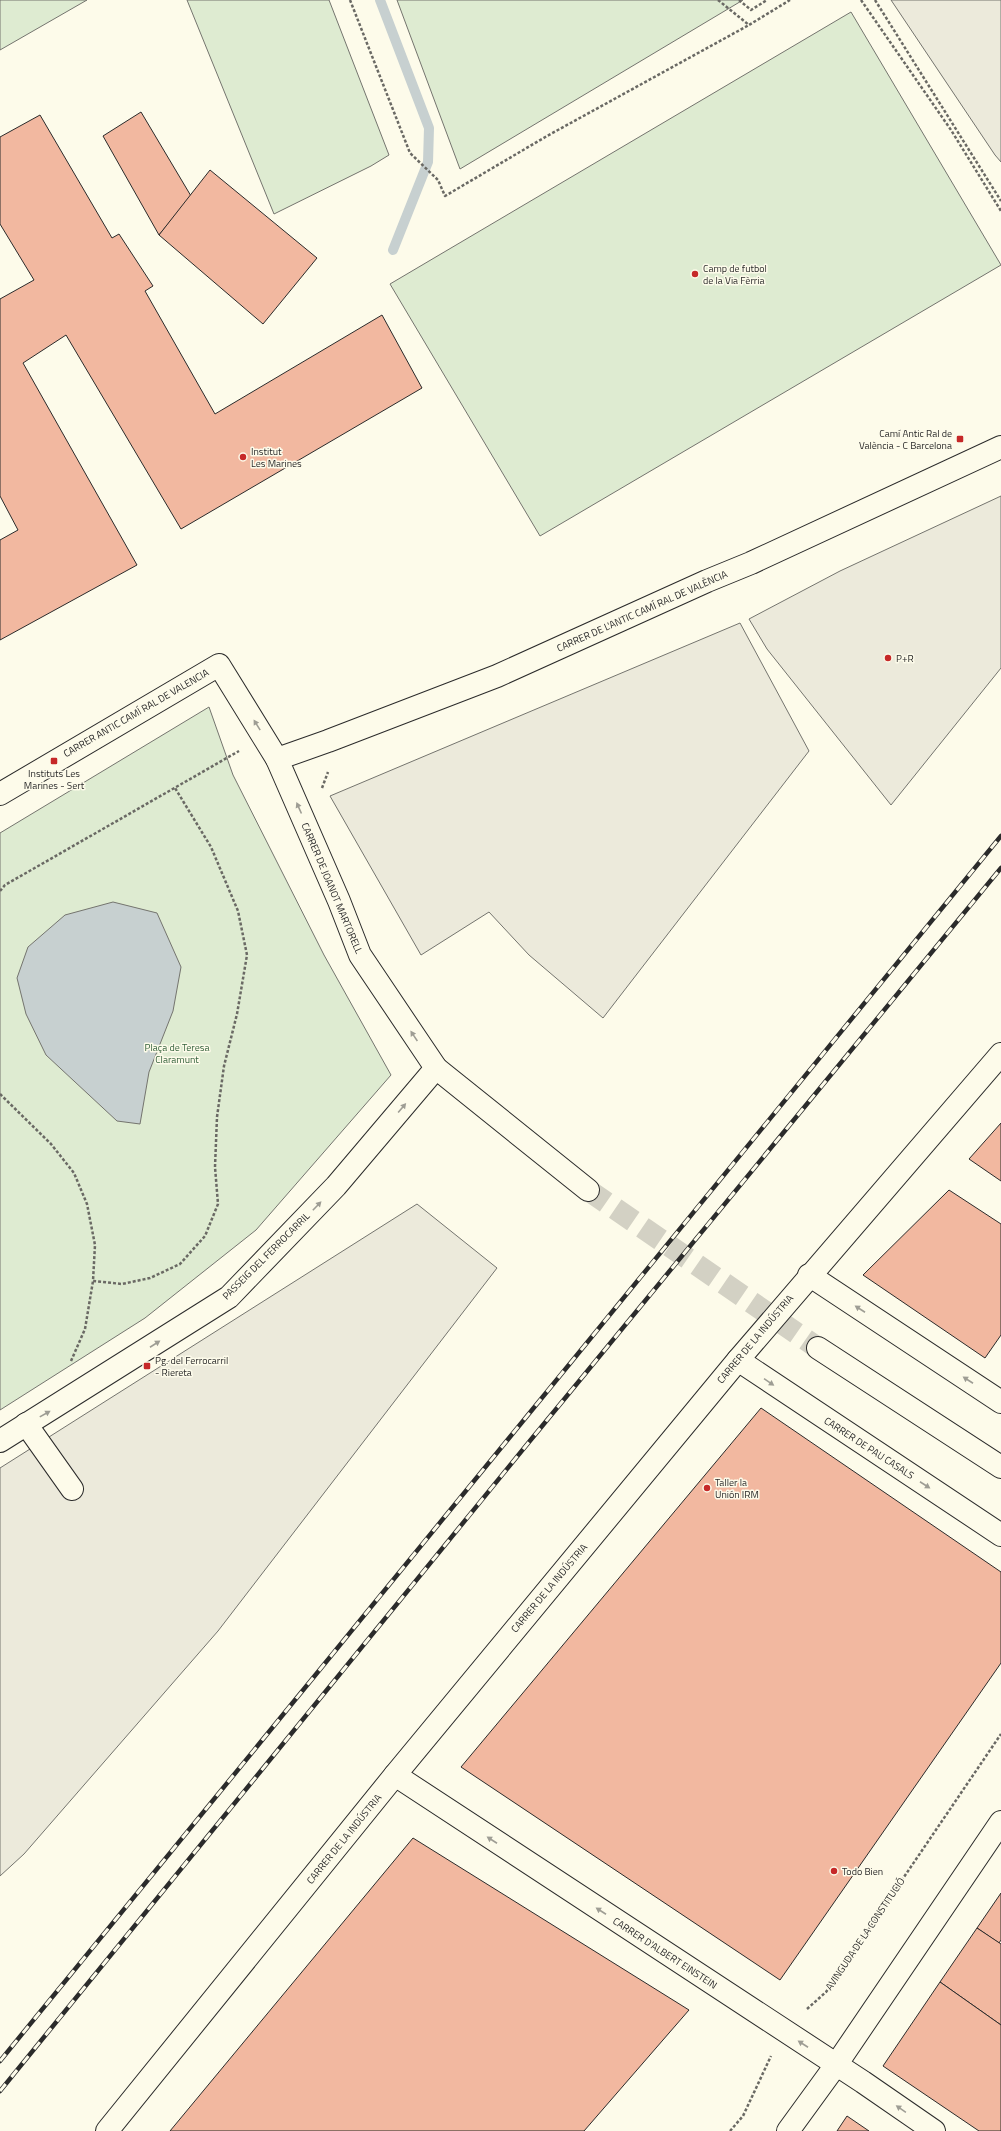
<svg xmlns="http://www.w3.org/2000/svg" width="1001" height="2131" font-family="'Titillium Web',sans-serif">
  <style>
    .green { fill: #deebd1; stroke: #74746e }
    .parking { fill: #eceadb; stroke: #74746e }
    .water { fill: #c7d0d0; stroke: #74746e }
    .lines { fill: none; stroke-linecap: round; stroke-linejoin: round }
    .stream { stroke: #c7d0d0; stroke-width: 10 }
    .building { fill: #f2b8a0; stroke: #2b2b2b }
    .minor-tunnel { stroke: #d3d1c4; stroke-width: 22; stroke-dasharray: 22 11; stroke-linecap: butt }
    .minor-casing { stroke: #2b2b2b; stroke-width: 24 }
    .path { stroke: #6a6964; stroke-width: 2.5; stroke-dasharray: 3 2; stroke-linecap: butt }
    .minor { stroke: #fdfbea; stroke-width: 22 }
    .rail-casing { stroke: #2b2b2b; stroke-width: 4.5 }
    .rail { stroke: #fdfbea; stroke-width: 3; stroke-dasharray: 9; stroke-linecap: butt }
    .oneway { fill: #9e9d94 }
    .poi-dot { fill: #c62828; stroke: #fdfbea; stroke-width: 1.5 }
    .labels { text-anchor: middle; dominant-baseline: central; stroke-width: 3; stroke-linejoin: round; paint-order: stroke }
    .poi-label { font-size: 10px; fill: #2b2b2b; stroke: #fdfbea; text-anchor: start }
    .street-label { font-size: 10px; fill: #2b2b2b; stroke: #fdfbea }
    .park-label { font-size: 10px; fill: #34623c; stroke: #fdfbea }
  </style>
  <rect width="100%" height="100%" fill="#fdfbea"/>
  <g class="green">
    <path d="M0,0H87L0,50Z"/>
    <path d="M187,0H329L389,155L371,166L274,214Z"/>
    <path d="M397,0H743L460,169Z"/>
    <path d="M851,12L1001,265L540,536L390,284Z"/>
    <path d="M209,707L233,775L324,955L391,1075L256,1230L145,1318L0,1410V833Z"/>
  </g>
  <g class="parking">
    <path d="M891,0H1001V162L995,155Z"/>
    <path d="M1001,496V668L891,805L767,649L749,619L840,571Z"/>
    <path d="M740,623L809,751L603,1018L529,955L489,912L421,955L330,796Z"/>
    <path d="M417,1204L497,1268L218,1631L24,1854L0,1876V1468Z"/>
  </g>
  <path class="water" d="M113,902L157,913L181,967L173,1011L149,1072L140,1124L117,1121L46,1055L26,1014L17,978L28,947L65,915Z"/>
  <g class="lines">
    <path class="stream" d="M380,0L429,128L428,162L393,250"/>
  </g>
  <g class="building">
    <path d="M141,112L191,196L159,235L103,136Z"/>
    <path d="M40,115L112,238L119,234L153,286L145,291L215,414L382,315L422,388L181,529L66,335L23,363L137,565L0,640V540L18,530L0,496V299L34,280L0,224V137Z"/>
    <path d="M210,170L317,258L263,324L159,235Z"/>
    <path d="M1001,1123V1181L969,1159Z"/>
    <path d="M949,1190L1001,1224V1335L985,1358L863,1275Z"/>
    <path d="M761,1408L1001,1572V1663L780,1980L461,1767Z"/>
    <path d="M413,1838L689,2010L584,2131H170Z"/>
    <path d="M1001,1893V1940L999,1943L977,1928Z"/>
    <path d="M977,1928L1001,1944V2025L940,1982Z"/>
    <path d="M940,1982L1001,2025V2131H979L883,2066Z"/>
    <path d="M847,2116L869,2131H837Z"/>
  </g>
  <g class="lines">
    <path class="minor-tunnel" d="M588,1190L818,1348"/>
    <g class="minor-casing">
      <g id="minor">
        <path d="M277,759L328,741L497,676L707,581L751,563L1001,447"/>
        <path d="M0,794L219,665L277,759L339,901L360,955L436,1068L588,1190"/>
        <path d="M809,1275L1001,1402"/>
        <path d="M818,1348L1001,1467"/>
        <path d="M738,1360L1001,1535"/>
        <path d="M26,1424L72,1489"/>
        <path d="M0,1441L229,1297L336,1186L436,1068"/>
        <path d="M395,1775L863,2082L934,2131"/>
        <path d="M107,2131L395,1775L738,1360L1001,1054"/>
        <path d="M788,2131L836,2065L1001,1822"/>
      </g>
    </g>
    <g class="path">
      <path d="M350,0L410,153L438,180L445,196L547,136L749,25"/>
      <path d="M718,0L749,25L790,0"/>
      <path d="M739,0L751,10L767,0"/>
      <path d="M861,0L951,130L1001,211"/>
      <path d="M875,0L1001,201"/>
      <path d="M322,788L328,772"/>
      <path d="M0,891L5,885L239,751"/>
      <path d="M0,1094L51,1144L74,1173L87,1204L95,1245L93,1281L122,1284L150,1278L180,1264L205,1236L218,1204L215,1167L217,1117L224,1066L237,1014L247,955L238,911L211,847L175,788"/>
      <path d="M71,1361L85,1329L93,1281"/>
      <path d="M807,2009L826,1992L1001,1734"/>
      <path d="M730,2131L743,2116L771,2056"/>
    </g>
    <use href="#minor" class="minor"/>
    <g class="rail-casing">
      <g id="rail">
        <path d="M0,2061L1001,836"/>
        <path d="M0,2091L529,1442L1001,868"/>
      </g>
    </g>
    <use href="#rail" class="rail"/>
  </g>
  <defs><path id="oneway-solid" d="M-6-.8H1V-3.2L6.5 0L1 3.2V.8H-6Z"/></defs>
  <g class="oneway">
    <use href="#oneway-solid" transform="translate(257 725) rotate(-122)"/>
    <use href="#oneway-solid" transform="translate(299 808) rotate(-114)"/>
    <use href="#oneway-solid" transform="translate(414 1036) rotate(-124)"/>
    <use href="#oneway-solid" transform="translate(402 1108) rotate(-50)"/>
    <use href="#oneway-solid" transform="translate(317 1206) rotate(-46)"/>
    <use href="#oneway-solid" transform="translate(860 1309) rotate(-147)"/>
    <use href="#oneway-solid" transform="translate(155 1344) rotate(-33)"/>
    <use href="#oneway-solid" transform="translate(968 1380) rotate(-147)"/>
    <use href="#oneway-solid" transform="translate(769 1382) rotate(34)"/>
    <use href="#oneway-solid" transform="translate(45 1414) rotate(-29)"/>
    <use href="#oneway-solid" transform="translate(925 1485) rotate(33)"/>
    <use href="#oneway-solid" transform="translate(492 1840) rotate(-147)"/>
    <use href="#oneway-solid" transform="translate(601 1911) rotate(-147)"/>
    <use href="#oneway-solid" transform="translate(803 2044) rotate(-147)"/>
    <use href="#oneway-solid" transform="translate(901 2109) rotate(-145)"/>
  </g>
  <g class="poi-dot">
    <circle cx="695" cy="274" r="4"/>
    <rect x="956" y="435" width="8" height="8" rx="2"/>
    <circle cx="243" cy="457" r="4"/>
    <circle cx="888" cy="658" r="4"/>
    <rect x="50" y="757" width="8" height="8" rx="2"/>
    <rect x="143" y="1362" width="8" height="8" rx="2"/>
    <circle cx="707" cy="1488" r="4"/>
    <circle cx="834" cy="1871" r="4"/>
  </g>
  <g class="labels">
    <g class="poi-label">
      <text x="703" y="268">Camp de futbol<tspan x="703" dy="12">de la Via Fèrria</tspan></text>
      <text x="952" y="433" text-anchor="end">Camí Antic Ral de<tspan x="952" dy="12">València - C Barcelona</tspan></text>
      <text x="251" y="451">Institut<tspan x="251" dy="12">Les Marines</tspan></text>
      <text x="896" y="658">P+R</text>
      <text x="54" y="773" text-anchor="middle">Instituts Les<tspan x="54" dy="12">Marines - Sert</tspan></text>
      <text x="155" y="1360">Pg. del Ferrocarril<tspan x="155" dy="12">- Riereta</tspan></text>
      <text x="715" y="1482">Taller la<tspan x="715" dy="12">Unión IRM</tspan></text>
      <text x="842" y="1871">Todo Bien</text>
    </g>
    <g class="street-label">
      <text transform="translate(642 611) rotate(-24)">CARRER DE L'ANTIC CAMÍ RAL DE VALÈNCIA</text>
      <text transform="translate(136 713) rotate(-30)">CARRER ANTIC CAMÍ RAL DE VALENCIA</text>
      <text transform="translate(332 888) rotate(67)">CARRER DE JOANOT MARTORELL</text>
      <text transform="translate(266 1256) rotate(-45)">PASSEIG DEL FERROCARRIL</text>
      <text transform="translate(755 1339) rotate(-50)">CARRER DE LA INDÚSTRIA</text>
      <text transform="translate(869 1448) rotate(33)">CARRER DE PAU CASALS</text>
      <text transform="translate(549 1588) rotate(-50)">CARRER DE LA INDÚSTRIA</text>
      <text transform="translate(344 1839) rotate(-51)">CARRER DE LA INDÚSTRIA</text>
      <text transform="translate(865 1934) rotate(-56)">AVINGUDA DE LA CONSTITUCIÓ</text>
      <text transform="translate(665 1953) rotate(33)">CARRER D'ALBERT EINSTEIN</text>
    </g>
    <g class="park-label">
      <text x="177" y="1047">Plaça de Teresa<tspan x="177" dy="12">Claramunt</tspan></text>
    </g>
  </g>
</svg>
